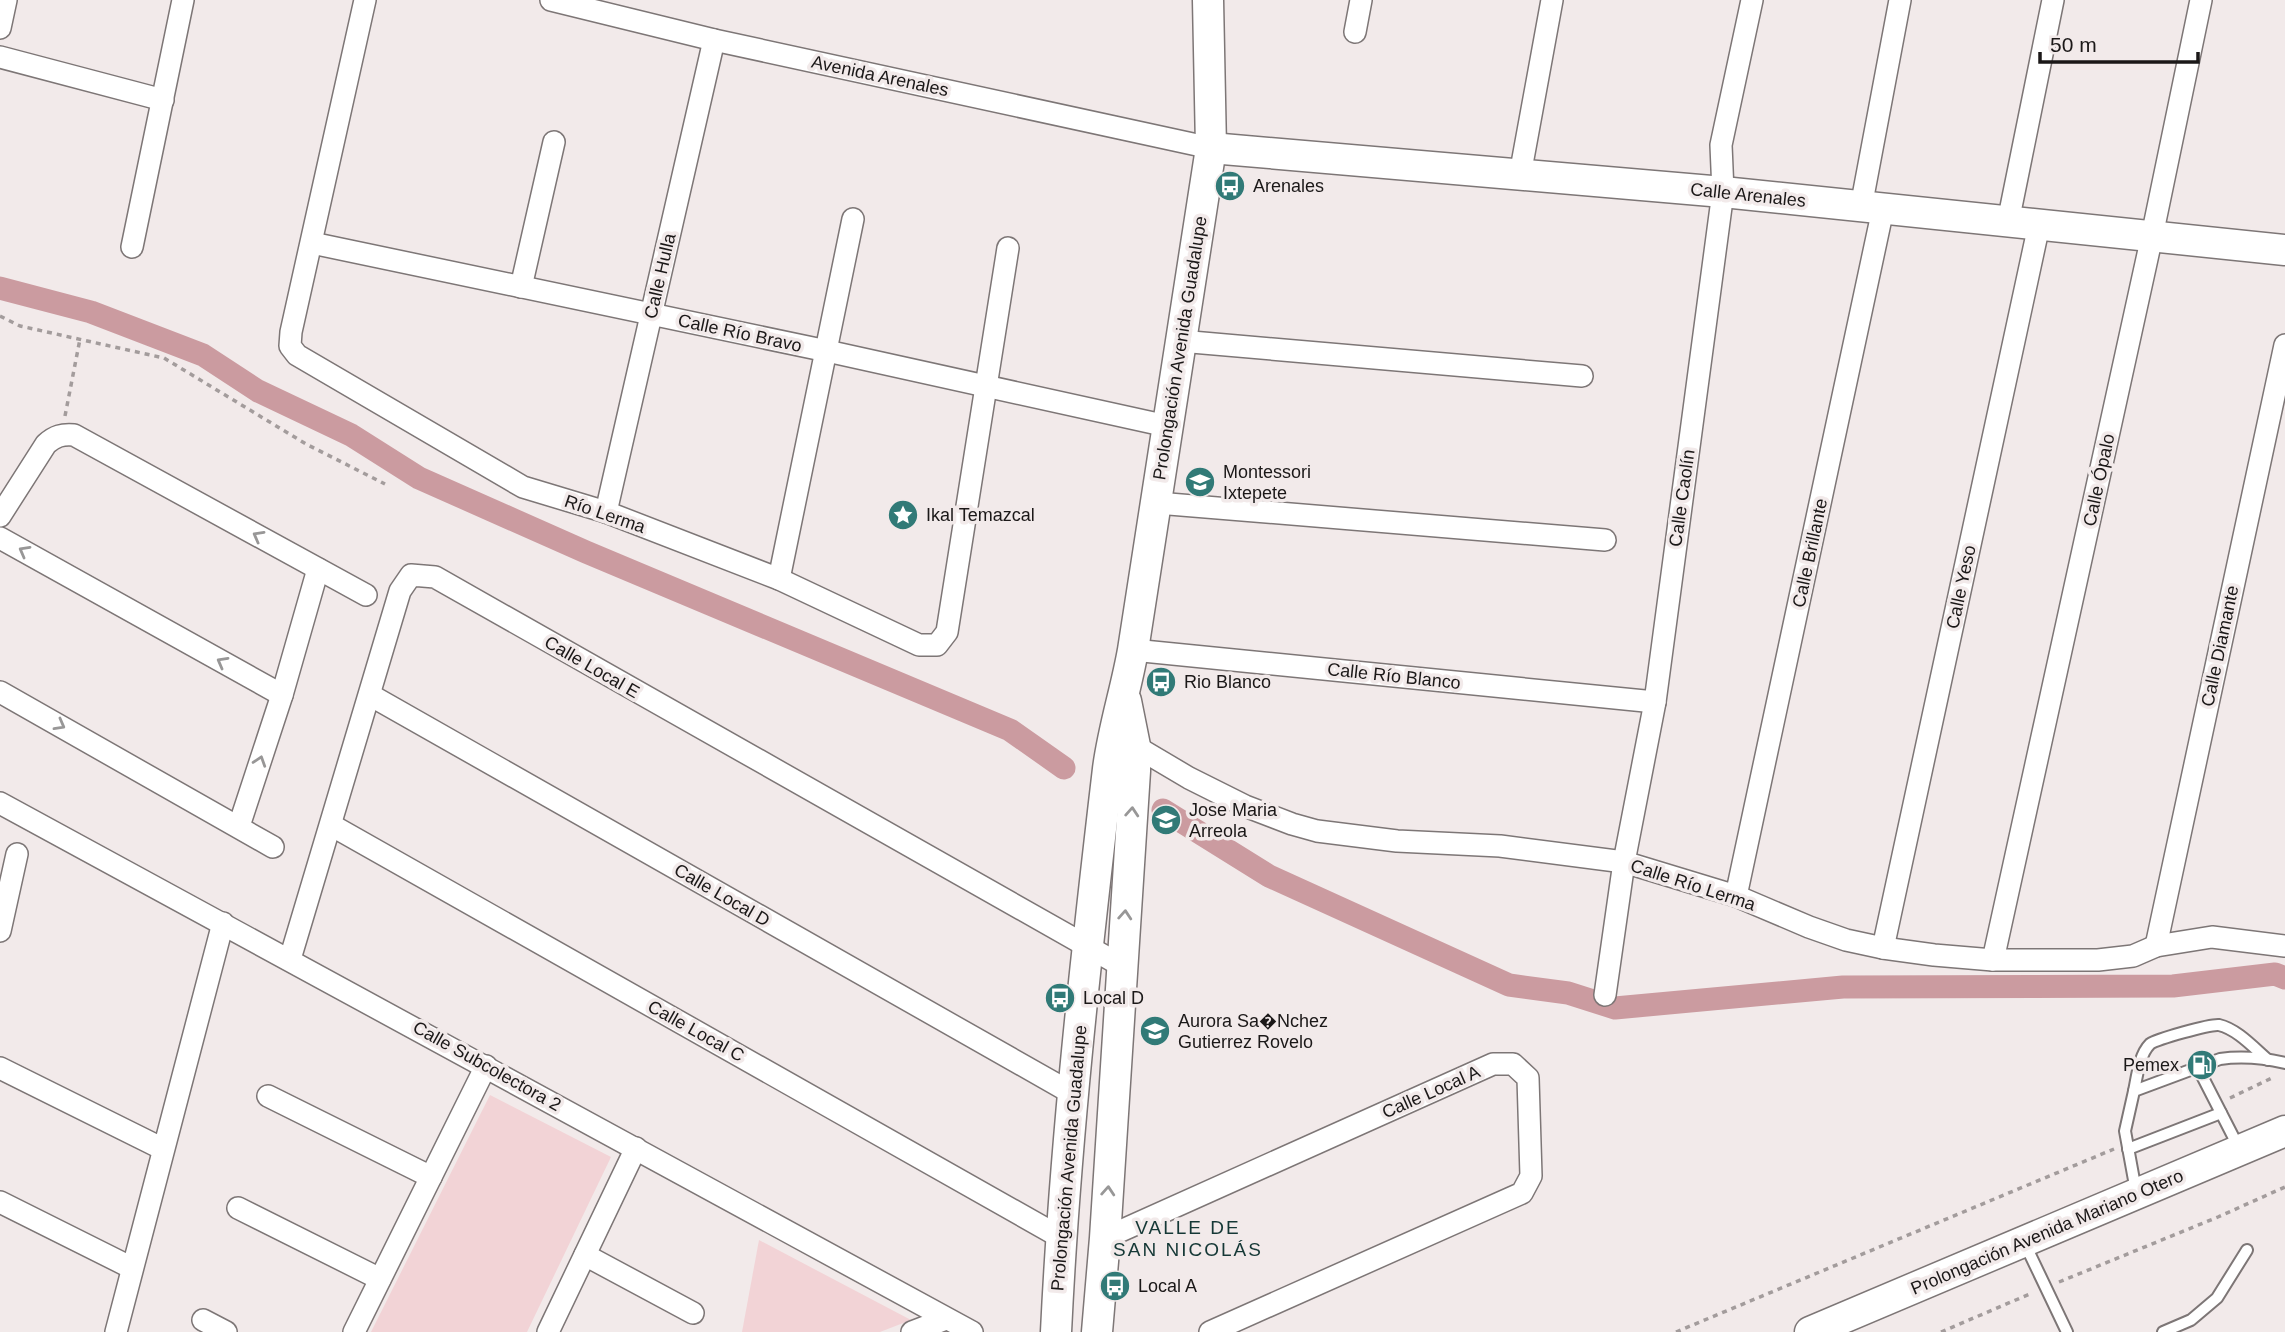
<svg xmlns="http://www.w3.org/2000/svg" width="2285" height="1332" font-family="Arial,sans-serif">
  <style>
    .green { fill: #f2d3d6 }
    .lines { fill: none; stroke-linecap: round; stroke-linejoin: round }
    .canal { stroke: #cb9ba0; stroke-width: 23 }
    .lane-casing { stroke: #7d7676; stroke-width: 14 }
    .street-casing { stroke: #7d7676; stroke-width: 24 }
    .secondary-casing { stroke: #7d7676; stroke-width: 33 }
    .path { stroke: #a39c9c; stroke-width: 3.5; stroke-dasharray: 5 5; stroke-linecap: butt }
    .lane { stroke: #fff; stroke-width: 10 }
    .street { stroke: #fff; stroke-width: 21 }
    .secondary { stroke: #fff; stroke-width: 30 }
    .oneway { stroke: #989797 }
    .labels { text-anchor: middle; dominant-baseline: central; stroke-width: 7; stroke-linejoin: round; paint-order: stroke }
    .street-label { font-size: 18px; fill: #1b1818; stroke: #f2eaea }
    .poi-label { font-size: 18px; fill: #1b1818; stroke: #f2eaea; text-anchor: start }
    .neighbourhood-label { font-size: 19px; letter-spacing: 2px; fill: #153836; stroke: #f2eaea }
  </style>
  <rect width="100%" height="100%" fill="#f2eaea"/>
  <g class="green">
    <path d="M490,1095L611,1157L527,1332H371Z"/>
    <path d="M759,1240L911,1320L880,1332H742Z"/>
  </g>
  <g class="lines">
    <g class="canal">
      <path d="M0,288L91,312L203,355L258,391L351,435L419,478L586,552L1010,730L1064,768"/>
      <path d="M1163,810L1269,876L1509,985L1568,993L1615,1008L1843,987L2173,986L2275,974L2285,978"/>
    </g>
    <g class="lane-casing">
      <g id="lane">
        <path d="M2197,1066L2239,1148"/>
        <path d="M2134,1091C2137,1077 2139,1055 2150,1044C2157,1039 2210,1024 2219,1025C2237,1029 2254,1048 2268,1060"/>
        <path d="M2128,1149L2221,1113"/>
        <path d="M2136,1191L2125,1131L2134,1091L2220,1059C2242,1056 2264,1058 2285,1063"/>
        <path d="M2025,1244L2067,1332"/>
        <path d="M2163,1332L2191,1320L2217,1298L2247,1250"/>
      </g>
    </g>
    <g class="street-casing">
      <g id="street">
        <path d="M365,0L291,332L290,346L297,355L523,487L606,512L779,579L919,645H937L947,632L1008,248"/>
        <path d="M551,0L714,40L1211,148"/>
        <path d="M0,28L6,0"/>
        <path d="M1355,32L1361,0"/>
        <path d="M0,57L163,100"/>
        <path d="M1520,175L1552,0"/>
        <path d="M1861,207L1900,0"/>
        <path d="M2008,222L2053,0"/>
        <path d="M312,243L827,351L1167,426"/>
        <path d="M132,247L183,0"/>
        <path d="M521,287L554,142"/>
        <path d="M1180,341L1582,376"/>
        <path d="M1157,503L1605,540"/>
        <path d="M606,512L714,40"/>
        <path d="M0,516L46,444C55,436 62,434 74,435L366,595"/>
        <path d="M0,538L282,695"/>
        <path d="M779,579L853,219"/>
        <path d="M1133,650L1655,702"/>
        <path d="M0,692L273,847"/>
        <path d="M370,695L1075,1095"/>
        <path d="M1124,743L1135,746L1189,778L1245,806L1292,824L1317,831L1397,841L1500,846L1624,862L1736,896L1809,927L1846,940L1883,948L1934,955L1993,960H2098L2133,956L2156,946L2212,937L2285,946"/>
        <path d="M0,803L972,1332"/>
        <path d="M331,825L1060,1237"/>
        <path d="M239,826L282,695L318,569"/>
        <path d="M1736,896L1883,209"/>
        <path d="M0,931L17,854"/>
        <path d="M2156,946L2285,345"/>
        <path d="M1883,948L2039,225"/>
        <path d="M290,959L400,591L411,575L435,577L1122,966"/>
        <path d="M1993,960L2152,236L2201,0"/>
        <path d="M1605,995L1624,862L1655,702L1723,192L1721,145L1752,0"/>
        <path d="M0,1068L163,1149"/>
        <path d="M268,1096L431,1177"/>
        <path d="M0,1202L132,1268"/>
        <path d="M238,1208L380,1279"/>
        <path d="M1105,1238L1493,1064H1513L1528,1078L1531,1176L1522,1193L1210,1332"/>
        <path d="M585,1255L693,1313"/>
        <path d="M203,1320L226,1332"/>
        <path d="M116,1332L223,923"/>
        <path d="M354,1332L486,1066"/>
        <path d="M548,1332L636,1148"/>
        <path d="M912,1332L946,1319"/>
      </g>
    </g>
    <g class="secondary-casing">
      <g id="secondary">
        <path d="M1211,148L1723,192L2285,250"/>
        <path d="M1056,1332C1065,1144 1086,956 1108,769C1113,729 1126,690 1133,650L1211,148L1208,0"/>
        <path d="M1097,1332L1105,1238L1135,771V746L1126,701"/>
        <path d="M1810,1332L2285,1131"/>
      </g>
    </g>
    <g class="path">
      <path d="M0,316L20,326L164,358L306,444L385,484"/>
      <path d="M65,416L80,339"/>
      <path d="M2230,1098L2274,1077"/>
      <path d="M2059,1282L2218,1217L2285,1187"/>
      <path d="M1676,1332L2114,1149"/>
      <path d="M1941,1332L2032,1293"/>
    </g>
    <use href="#lane" class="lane"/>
    <use href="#street" class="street"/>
    <use href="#secondary" class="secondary"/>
  </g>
  <defs><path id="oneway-chevron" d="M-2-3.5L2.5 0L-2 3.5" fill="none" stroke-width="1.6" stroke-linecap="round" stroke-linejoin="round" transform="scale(1.75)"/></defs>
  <g class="oneway">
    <use href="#oneway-chevron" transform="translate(258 536) rotate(-151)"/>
    <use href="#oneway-chevron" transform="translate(24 551) rotate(-151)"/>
    <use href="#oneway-chevron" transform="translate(222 662) rotate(-151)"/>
    <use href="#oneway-chevron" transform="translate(60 725) rotate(29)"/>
    <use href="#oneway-chevron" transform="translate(260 761) rotate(-72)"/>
    <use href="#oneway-chevron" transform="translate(1132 812) rotate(-86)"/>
    <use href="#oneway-chevron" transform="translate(1125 915) rotate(-86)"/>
    <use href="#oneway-chevron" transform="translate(1108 1191) rotate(-86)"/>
  </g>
  <defs>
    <g id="bus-disc" transform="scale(1.575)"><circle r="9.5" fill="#317a77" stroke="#f2eaea"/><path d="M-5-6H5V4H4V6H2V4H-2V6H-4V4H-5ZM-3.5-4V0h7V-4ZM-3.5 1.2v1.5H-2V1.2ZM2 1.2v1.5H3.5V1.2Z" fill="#fff"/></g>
    <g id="school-disc" transform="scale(1.575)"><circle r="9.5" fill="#317a77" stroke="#f2eaea"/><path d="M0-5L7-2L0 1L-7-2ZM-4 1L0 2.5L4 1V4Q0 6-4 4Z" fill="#fff"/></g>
    <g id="sight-disc" transform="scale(1.575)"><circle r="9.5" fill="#317a77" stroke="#f2eaea"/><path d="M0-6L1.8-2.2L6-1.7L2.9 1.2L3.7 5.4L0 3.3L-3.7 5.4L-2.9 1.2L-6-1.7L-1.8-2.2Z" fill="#fff"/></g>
    <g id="fuel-disc" transform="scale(1.575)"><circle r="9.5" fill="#317a77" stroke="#f2eaea"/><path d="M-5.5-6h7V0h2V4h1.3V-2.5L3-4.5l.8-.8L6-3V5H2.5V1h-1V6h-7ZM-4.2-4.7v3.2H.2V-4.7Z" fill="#fff"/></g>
  </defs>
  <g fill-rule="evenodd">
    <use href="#bus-disc" x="1230" y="186"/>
    <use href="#school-disc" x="1200" y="482"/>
    <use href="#sight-disc" x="903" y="515"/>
    <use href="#bus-disc" x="1161" y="682"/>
    <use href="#school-disc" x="1166" y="820"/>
    <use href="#bus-disc" x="1060" y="998"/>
    <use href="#school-disc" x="1155" y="1031"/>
    <use href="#fuel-disc" x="2202" y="1065"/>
    <use href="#bus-disc" x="1115" y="1286"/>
  </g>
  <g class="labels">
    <g class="street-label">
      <text transform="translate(880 76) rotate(12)">Avenida Arenales</text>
      <text transform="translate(1748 195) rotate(6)">Calle Arenales</text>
      <text transform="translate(660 276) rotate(-77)">Calle Hulla</text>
      <text transform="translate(740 333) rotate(12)">Calle Río Bravo</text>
      <text transform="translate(1180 348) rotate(-81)">Prolongación Avenida Guadalupe</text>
      <text transform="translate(2099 480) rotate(-78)">Calle Ópalo</text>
      <text transform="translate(1682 498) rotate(-82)">Calle Caolín</text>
      <text transform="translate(605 514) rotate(19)">Río Lerma</text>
      <text transform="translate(1810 553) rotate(-78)">Calle Brillante</text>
      <text transform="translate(1961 587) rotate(-78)">Calle Yeso</text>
      <text transform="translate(2220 646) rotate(-78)">Calle Diamante</text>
      <text transform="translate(592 667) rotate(30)">Calle Local E</text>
      <text transform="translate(1394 676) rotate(6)">Calle Río Blanco</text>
      <text transform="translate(1693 885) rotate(18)">Calle Río Lerma</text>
      <text transform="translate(722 895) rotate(30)">Calle Local D</text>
      <text transform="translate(696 1031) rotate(29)">Calle Local C</text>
      <text transform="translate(487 1066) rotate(29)">Calle Subcolectora 2</text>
      <text transform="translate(1431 1092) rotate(-24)">Calle Local A</text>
      <text transform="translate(1069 1158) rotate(-85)">Prolongación Avenida Guadalupe</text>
      <text transform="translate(2047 1232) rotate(-23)">Prolongación Avenida Mariano Otero</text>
    </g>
    <g class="poi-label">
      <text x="1253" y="186">Arenales</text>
      <text x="1223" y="472">Montessori<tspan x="1223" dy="21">Ixtepete</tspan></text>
      <text x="926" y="515">Ikal Temazcal</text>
      <text x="1184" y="682">Rio Blanco</text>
      <text x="1189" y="810">Jose Maria<tspan x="1189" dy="21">Arreola</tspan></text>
      <text x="1083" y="998">Local D</text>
      <text x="1178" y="1021">Aurora Sa�Nchez<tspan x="1178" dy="21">Gutierrez Rovelo</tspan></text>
      <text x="2179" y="1065" text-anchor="end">Pemex</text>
      <text x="1138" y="1286">Local A</text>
    </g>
    <g class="neighbourhood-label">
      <text x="1188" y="1227">VALLE DE<tspan x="1188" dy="22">SAN NICOLÁS</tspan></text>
    </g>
  </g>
  <path d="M2040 52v10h158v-10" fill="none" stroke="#1b1818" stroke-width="3.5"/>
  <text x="2050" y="52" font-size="21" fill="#1b1818" stroke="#f2eaea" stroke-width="5" paint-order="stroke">50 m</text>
</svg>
